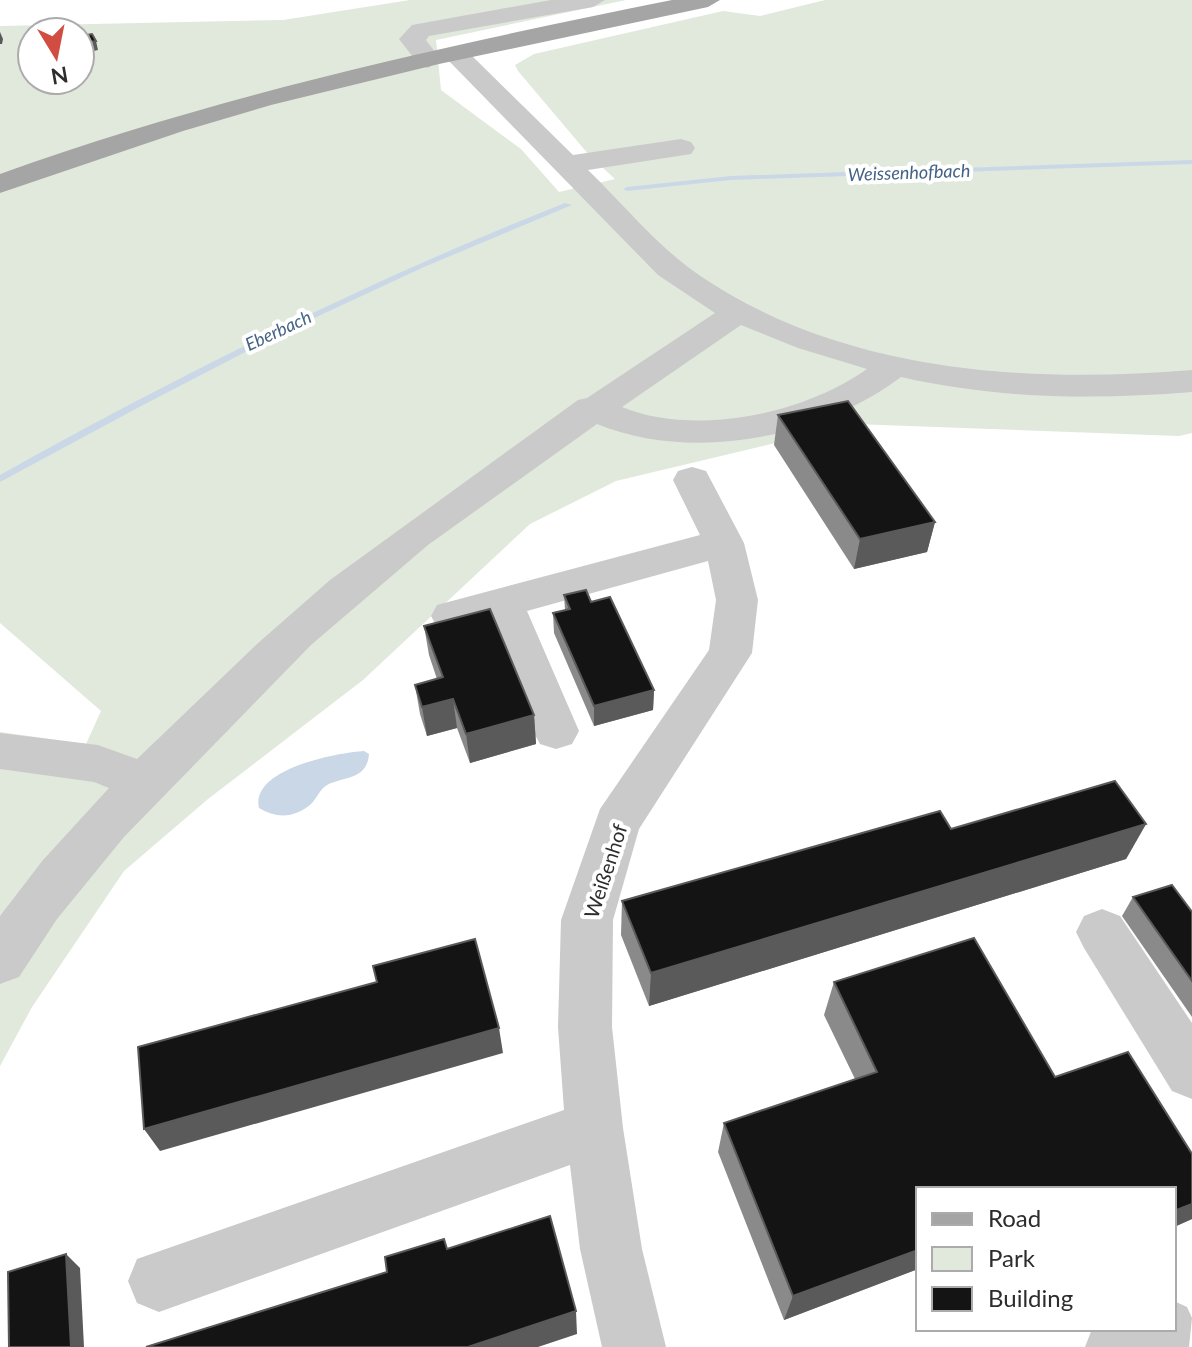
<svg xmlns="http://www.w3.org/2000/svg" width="1192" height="1347" font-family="Lato,sans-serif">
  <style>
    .green { fill: #e1e9dc; fill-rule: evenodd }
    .water { fill: #cad7e7 }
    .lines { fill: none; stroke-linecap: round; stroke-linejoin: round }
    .stream { fill: #cad7e7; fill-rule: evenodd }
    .minor { fill: #cacaca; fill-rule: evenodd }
    .major { fill: #a5a5a5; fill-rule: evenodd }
    .wall { fill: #8a8a8a }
    .shaded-wall { fill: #5a5a5a }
    .building { fill: #141414; stroke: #5a5a5a; stroke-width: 2 }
    .labels { text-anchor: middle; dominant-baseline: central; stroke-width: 8; stroke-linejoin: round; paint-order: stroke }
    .far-water-label { font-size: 18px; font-style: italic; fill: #446286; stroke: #fff }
    .street-label { font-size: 20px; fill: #2d2d2d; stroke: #fff }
  </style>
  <rect width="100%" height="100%" fill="#fff"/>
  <path class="green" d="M410,0H626L436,40L441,90L521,149L559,192L615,179L589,155L518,71L515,65L534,54L723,11L760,16L825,0H1192V433L1179,436L855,424L616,481L530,524L363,680L208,799L124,871L32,1007L0,1066V732L86,744L101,711L0,623V26L283,20ZM32,32H80V80H32Z"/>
  <path class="water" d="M364,751L369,754C367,780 345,776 327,785C320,789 317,798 311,804C295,818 277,819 259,808C250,769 336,753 364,751Z"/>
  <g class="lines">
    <g class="stream">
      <path d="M1192,160V164L731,180L627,191L623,189L627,187L731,176Z"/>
      <path d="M565,203L572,205L424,267L282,333L143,405L0,482V475C185,372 368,281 565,203Z"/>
    </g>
    <g class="minor">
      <path d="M551,0H605L593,7L429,36L426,40L441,60L428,68L419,65L399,39L412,25Z"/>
      <path d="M456,46L465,49L573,155L681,139L691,142L695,148L691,154L588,170C624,205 658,247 699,275C841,372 1026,384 1192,370V392C1094,400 998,399 901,377C820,438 692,463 597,424L428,545L311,645L124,837L57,919L19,977L0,984V916L43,860L109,788L94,782L0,769V733L98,745L137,759L257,644L330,580L578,400L587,398L715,313L658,275L447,59L443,54L447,49ZM741,325L798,348L867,369C804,414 695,437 622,407Z"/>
      <path d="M692,467L706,471L744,543L758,600L752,653L639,829L613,920L612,1027L623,1128L642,1249L666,1347H602L580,1249L570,1165L159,1312L137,1303L128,1281L137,1259L564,1110L558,1027L561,920L600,809L709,650L716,600L708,561L527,611L579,731L572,744L556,749L540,744L533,731L489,621L452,631L437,627L431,616L437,605L452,601L700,535L673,480L678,471Z"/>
      <path d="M1102,909L1120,916L1192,1023V1099L1172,1091L1084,948L1076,932L1084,916Z"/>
      <path d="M1174,1301L1187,1307L1192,1318L1189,1347H1085L1092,1329H1174Z"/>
    </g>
    <path class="major" d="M672,0H720L708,7L439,64L271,105L183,131L0,193V174C219,95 444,46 672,0Z"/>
  </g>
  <g class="wall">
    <path d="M778,415L935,522L927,552L854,569L774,445Z"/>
    <path d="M564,595L591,602L654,690L653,710L594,726L554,633L553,613L565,610Z"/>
    <path d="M424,626L534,715L536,744L470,763L457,728L427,736L420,714L415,685L437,679L429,655Z"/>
    <path d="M1146,824L1126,859L649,1006L621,935L622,901L951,829Z"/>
    <path d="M1133,897L1192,912V1017L1122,916Z"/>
    <path d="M974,938L1055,1077L1128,1052L1192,1154V1219L1174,1227V1189H918V1269L784,1320L718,1152L724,1123L855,1079L824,1015L834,982Z"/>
  </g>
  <g class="shaded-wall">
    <path d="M0,32L3,39L2,44H0Z"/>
    <path d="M96,41L98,50L80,54V44Z"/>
    <path d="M935,522L927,552L854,569L860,539Z"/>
    <path d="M654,690L653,710L594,726V706Z"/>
    <path d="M453,699L457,728L427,736L422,707Z"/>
    <path d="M534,715L536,744L470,763L466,734Z"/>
    <path d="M1146,824L1126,859L649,1006L651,973Z"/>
    <path d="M499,1028L503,1053L160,1151L144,1129Z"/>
    <path d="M1192,1204V1219L1174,1227V1211Z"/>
    <path d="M918,1250V1269L784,1320L793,1296Z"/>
    <path d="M66,1254L80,1268L84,1347H71Z"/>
    <path d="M576,1311L577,1334L538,1347H468Z"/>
  </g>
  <g class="building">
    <path d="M92,34L96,41L80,44V36Z"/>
    <path d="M848,401L935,522L860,539L778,415Z"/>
    <path d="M586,590L591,602L610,597L654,690L594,706L553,613L570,609L564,595Z"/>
    <path d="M490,609L534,715L466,734L453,699L422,707L415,685L443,677L424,626Z"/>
    <path d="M1115,781L1146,824L651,973L622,901L940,811L951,829Z"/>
    <path d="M1172,885L1192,912V981L1133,897Z"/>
    <path d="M974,938L1055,1077L1128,1052L1192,1154V1204L1174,1211V1189H918V1250L793,1296L724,1123L877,1072L834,982Z"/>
    <path d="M475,939L499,1028L144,1129L138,1047L377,982L373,966Z"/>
    <path d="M550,1216L576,1311L468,1347H146L387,1272L385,1257L444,1239L447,1249Z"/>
    <path d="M66,1254L71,1347H9L8,1272Z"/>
  </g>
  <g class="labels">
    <g class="far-water-label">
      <text transform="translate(909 172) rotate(-2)">Weissenhofbach</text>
      <text transform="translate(278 330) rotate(-25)">Eberbach</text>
    </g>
    <g class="street-label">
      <text transform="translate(605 871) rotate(-72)">Weißenhof</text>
    </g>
  </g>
  <rect x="916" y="1187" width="260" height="144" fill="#ffffff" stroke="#ababab" stroke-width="2"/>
  <rect x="932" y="1213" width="40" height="12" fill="#a5a5a5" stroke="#ababab" stroke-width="2"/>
  <text x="988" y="1227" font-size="24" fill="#2d2d2d">Road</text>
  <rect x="932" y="1247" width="40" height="24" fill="#e1e9dc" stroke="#ababab" stroke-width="2"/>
  <text x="988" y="1267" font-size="24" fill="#2d2d2d">Park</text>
  <rect x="932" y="1287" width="40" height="24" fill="#141414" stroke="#ababab" stroke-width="2"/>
  <text x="988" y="1307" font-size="24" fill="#2d2d2d">Building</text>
  <g transform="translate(56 56) rotate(170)"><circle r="38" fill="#ffffff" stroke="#ababab" stroke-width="2"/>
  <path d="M0-6L14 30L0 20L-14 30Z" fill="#d14d42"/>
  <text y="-12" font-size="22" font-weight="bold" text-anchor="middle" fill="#2d2d2d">N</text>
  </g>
</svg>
